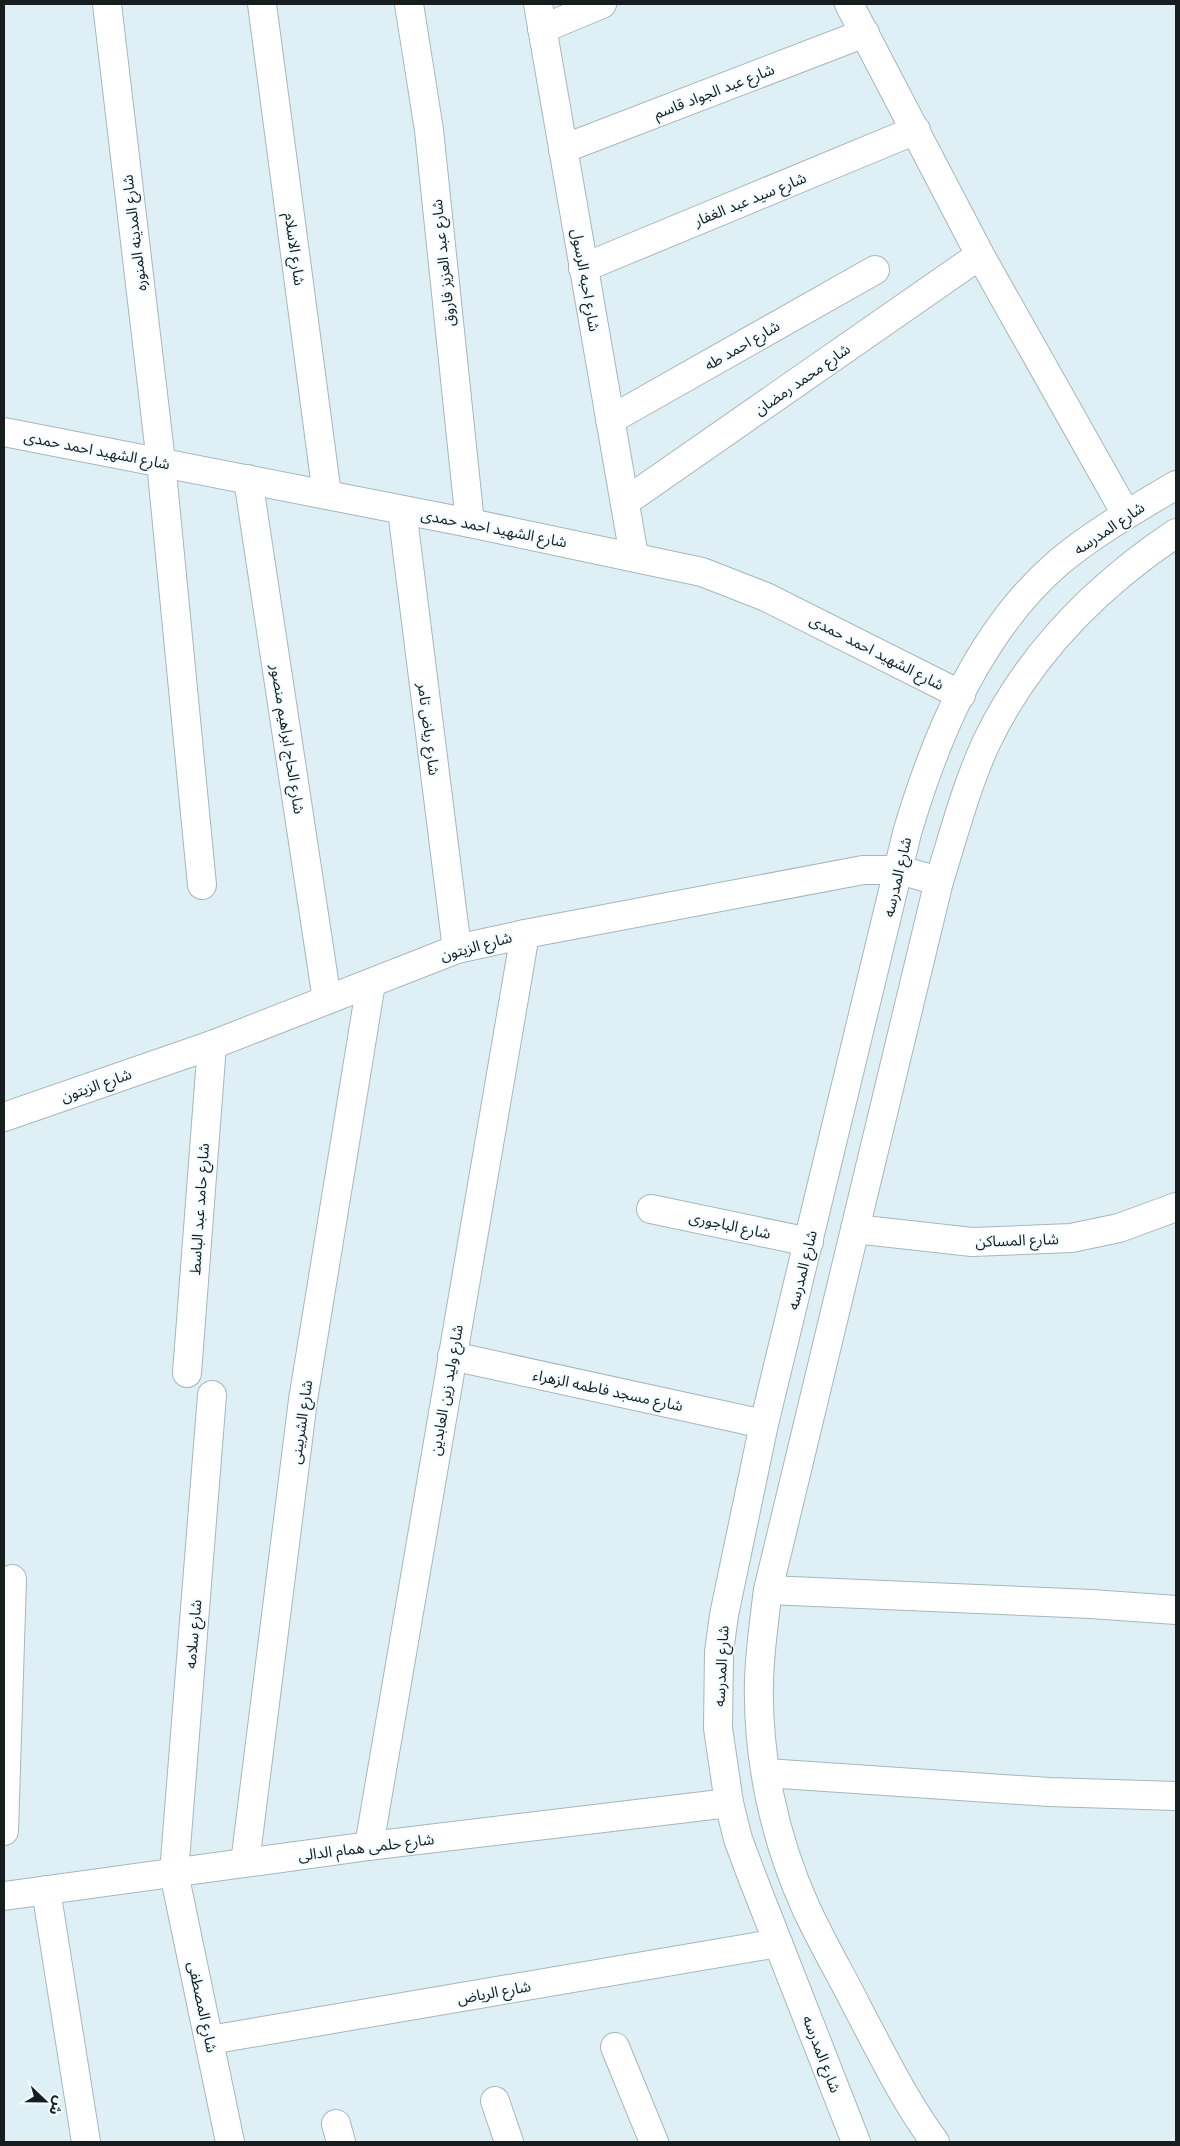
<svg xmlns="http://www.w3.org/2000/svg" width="1180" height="2146" font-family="Mulish,'Noto Sans Arabic',sans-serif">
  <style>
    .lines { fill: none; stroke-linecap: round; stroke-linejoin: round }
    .minor-casing { stroke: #a6b7bc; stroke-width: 30 }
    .minor { stroke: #fff; stroke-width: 28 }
    .labels { text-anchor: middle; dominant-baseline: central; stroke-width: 4; stroke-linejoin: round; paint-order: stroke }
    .street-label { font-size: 15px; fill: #171d1f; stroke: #f1fcff }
  </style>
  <rect width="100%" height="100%" fill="#def0f5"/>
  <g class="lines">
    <g class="minor-casing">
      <g id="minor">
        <path d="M107,4L161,462L202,885"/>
        <path d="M262,4L327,495"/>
        <path d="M409,4L429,130L470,523"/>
        <path d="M538,4L634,556"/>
        <path d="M849,4L980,255L1126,514"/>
        <path d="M542,29L602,4"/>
        <path d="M563,149L865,33"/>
        <path d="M583,268L916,130"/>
        <path d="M610,420L875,270"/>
        <path d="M4,432L470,523L702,572L766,597L961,695"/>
        <path d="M248,479L327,1000"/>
        <path d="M625,502L980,255"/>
        <path d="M402,510L457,949"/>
        <path d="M4,1117L212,1045L457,949L525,934L863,870H899L939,881"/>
        <path d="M651,1209L809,1242"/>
        <path d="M855,1229L972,1242L1071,1238L1119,1228L1176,1207"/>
        <path d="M452,1356L764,1424"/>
        <path d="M187,1373L212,1045"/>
        <path d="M212,1395L174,1873L230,2142"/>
        <path d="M768,1590L1091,1604L1176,1610"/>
        <path d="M766,1773L1049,1792L1176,1796"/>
        <path d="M4,1831L12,1579"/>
        <path d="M369,1846L525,934"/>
        <path d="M245,1863L303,1400L371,983"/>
        <path d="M46,1890L86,2142"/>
        <path d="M4,1896L369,1846L729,1803"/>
        <path d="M210,2040L778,1943"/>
        <path d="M615,2047L654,2142"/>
        <path d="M495,2101L509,2142"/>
        <path d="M336,2124L341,2142"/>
        <path d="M856,2142L751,1874L738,1839L729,1803L718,1728L719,1652L724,1615L764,1424L907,833C936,735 979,631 1059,562C1095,532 1136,509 1176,485"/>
        <path d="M935,2142C904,2100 881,2052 856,2005C840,1973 821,1941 806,1908C774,1838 757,1757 759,1680C760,1650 764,1620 768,1590L939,881C954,834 966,786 987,741C1029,654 1097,586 1176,533"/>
      </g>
    </g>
    <use href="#minor" class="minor"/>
  </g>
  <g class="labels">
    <g class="street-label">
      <text transform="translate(714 91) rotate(-21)">شارع عبد الجواد قاسم</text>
      <text transform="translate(750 199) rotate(-22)">شارع سيد عبد الغفار</text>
      <text transform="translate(134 233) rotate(-97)">شارع المدينه المنوره</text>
      <text transform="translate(295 249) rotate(82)">شارع الاسلام</text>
      <text transform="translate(443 263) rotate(-96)">شارع عبد العزيز فاروق</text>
      <text transform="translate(586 280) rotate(80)">شارع احبه الرسول</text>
      <text transform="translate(742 345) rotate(-30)">شارع احمد طه</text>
      <text transform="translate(802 379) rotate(-35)">شارع محمد رمضان</text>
      <text transform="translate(97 450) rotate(11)">شارع الشهيد احمد حمدى</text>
      <text transform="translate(494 528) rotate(11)">شارع الشهيد احمد حمدى</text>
      <text transform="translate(1109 528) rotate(-34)">شارع المدرسه</text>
      <text transform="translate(877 652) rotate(27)">شارع الشهيد احمد حمدى</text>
      <text transform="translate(429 729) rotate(83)">شارع رياض تامر</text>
      <text transform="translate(288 739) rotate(81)">شارع الحاج ابراهيم منصور</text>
      <text transform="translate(897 877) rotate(-77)">شارع المدرسه</text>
      <text transform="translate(476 946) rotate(-15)">شارع الزيتون</text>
      <text transform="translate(96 1085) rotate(-19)">شارع الزيتون</text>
      <text transform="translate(199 1209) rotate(-86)">شارع حامد عبد الباسط</text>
      <text transform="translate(730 1225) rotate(12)">شارع الباجورى</text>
      <text transform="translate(1017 1240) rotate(-2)">شارع المساكن</text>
      <text transform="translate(802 1270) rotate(-76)">شارع المدرسه</text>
      <text transform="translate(446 1390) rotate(-80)">شارع وليد زين العابدين</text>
      <text transform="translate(608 1390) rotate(12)">شارع مسجد فاطمه الزهراء</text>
      <text transform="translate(301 1422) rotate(-82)">شارع الشربينى</text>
      <text transform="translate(193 1634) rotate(-85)">شارع سلامه</text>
      <text transform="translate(721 1666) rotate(-87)">شارع المدرسه</text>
      <text transform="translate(366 1847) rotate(-7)">شارع حلمى همام الدالى</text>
      <text transform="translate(494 1992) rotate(-10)">شارع الرياض</text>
      <text transform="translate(203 2007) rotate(78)">شارع المصطفى</text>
      <text transform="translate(822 2054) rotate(69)">شارع المدرسه</text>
    </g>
  </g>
  <rect width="1180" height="2146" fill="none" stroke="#171d1f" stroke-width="10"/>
  <g transform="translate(45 2101) rotate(112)" stroke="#f1fcff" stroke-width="4" paint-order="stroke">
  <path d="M0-4L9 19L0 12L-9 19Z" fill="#171d1f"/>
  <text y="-8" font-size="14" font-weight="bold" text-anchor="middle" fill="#171d1f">ش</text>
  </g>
</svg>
